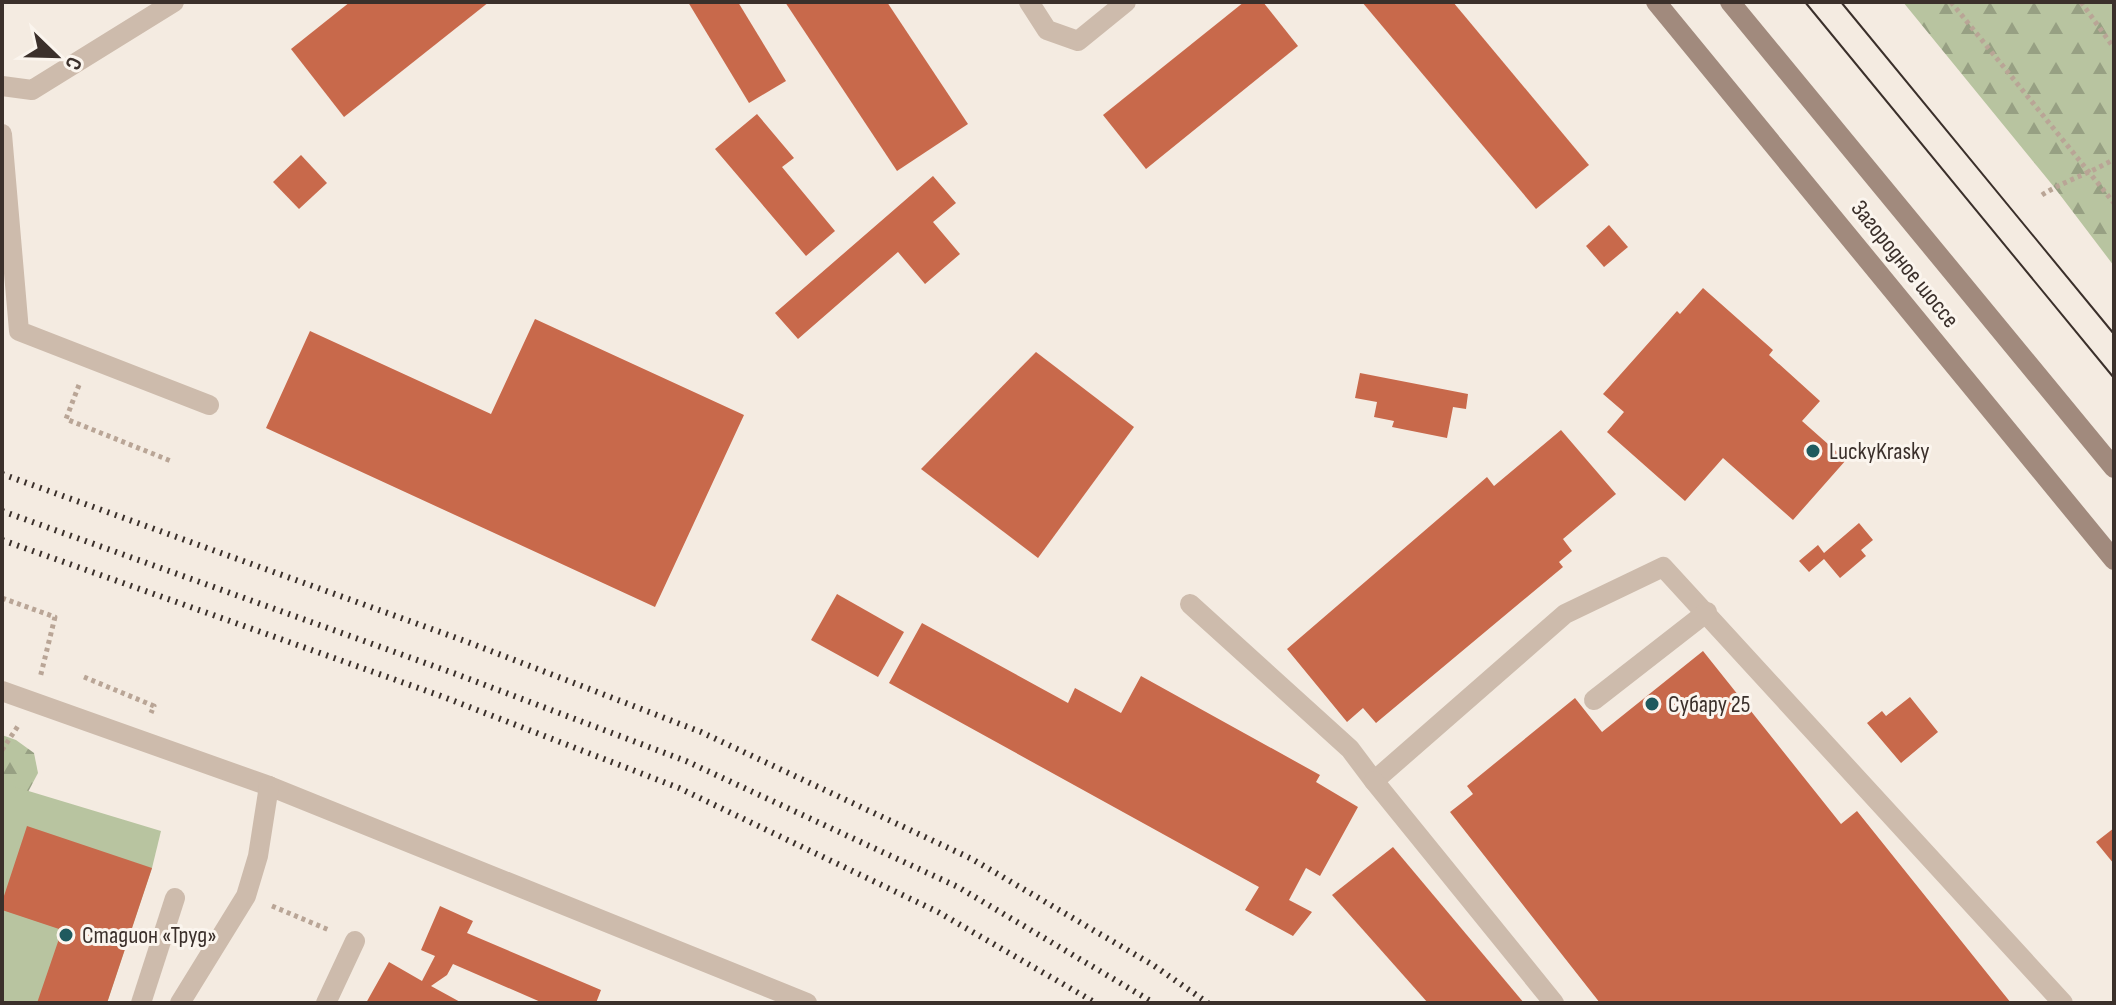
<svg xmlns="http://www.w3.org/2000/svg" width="2116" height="1005" font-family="'Sofia Sans Condensed',sans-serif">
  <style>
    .forest { fill: url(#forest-firs) }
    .garden { fill: #b8c4a0 }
    .building { fill: #c8694b }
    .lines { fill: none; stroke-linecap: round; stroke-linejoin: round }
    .path { stroke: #b9a596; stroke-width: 5; stroke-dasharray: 4 4; stroke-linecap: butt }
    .service { stroke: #cdbbac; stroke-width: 20 }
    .minor { stroke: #cdbbac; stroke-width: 20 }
    .secondary { stroke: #a18a7d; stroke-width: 20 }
    .tram { stroke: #3b302b; stroke-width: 2 }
    .rail { stroke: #3b302b; stroke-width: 6; stroke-dasharray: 2 6; stroke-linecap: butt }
    .poi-dot { fill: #1f5a5e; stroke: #fbf5ee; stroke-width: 3 }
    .labels { text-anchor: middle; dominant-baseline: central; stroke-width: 6; stroke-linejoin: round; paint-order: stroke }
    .street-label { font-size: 24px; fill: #3b302b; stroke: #fbf5ee }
    .poi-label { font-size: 24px; fill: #3b302b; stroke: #fbf5ee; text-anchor: start }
  </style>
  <defs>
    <pattern id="forest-firs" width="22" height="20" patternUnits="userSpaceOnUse" patternTransform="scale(2)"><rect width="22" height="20" fill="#b8c4a0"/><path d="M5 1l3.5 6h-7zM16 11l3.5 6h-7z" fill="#97a083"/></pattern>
  </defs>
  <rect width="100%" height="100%" fill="#f4ebe1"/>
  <g class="forest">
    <path d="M1903,2H2114V266L2054,187Z"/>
    <path d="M2,735L16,740L34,753L38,773L28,792L2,795Z"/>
  </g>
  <path class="garden" d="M2,783L161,831L152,868L107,1003H2Z"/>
  <g class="building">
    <path d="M350,2H489L344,117L291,49Z"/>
    <path d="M688,2H738L786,81L749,103Z"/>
    <path d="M785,2H887L968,124L897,171Z"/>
    <path d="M1244,2H1263L1298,46L1146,169L1103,115Z"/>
    <path d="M1362,2H1453L1589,165L1536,209Z"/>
    <path d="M757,114L794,158L782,167L835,231L806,256L715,149Z"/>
    <path d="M301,155L327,183L299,209L273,182Z"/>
    <path d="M933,176L956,203L933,222L960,254L925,284L898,252L798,339L775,313Z"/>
    <path d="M1609,225L1628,247L1604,267L1586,246Z"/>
    <path d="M1703,288L1773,350L1769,355L1820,401L1802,421L1846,460L1793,520L1723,458L1685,501L1607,432L1624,412L1603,394L1677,311L1680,314Z"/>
    <path d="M535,319L744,415L655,607L266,428L310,331L491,414Z"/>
    <path d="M1036,352L1134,427L1038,558L921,469Z"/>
    <path d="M1360,373L1468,394L1466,409L1453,407L1447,438L1392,427L1394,421L1374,417L1377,402L1355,398Z"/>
    <path d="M1561,430L1616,494L1563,539L1572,551L1559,562L1563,567L1376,723L1363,708L1347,722L1287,649L1487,477L1494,486Z"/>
    <path d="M1859,523L1873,540L1861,550L1866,556L1840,578L1824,559L1809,572L1799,561L1818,545L1824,553Z"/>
    <path d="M837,594L904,632L878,677L811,640Z"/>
    <path d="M922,623L1068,703L1075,688L1121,713L1141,676L1320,775L1316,782L1358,807L1320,876L1306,868L1289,900L1312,912L1293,936L1245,910L1259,887L889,683Z"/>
    <path d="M1703,651L1841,824L1857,811L2011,1003H1600L1450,812L1473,794L1467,786L1575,698L1602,732Z"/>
    <path d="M1910,697L1938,732L1901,763L1867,723L1882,711L1886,716Z"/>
    <path d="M27,826L152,868L107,1003H37L62,930L2,910V902Z"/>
    <path d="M2114,828V864L2096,842Z"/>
    <path d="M1393,847L1524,1003H1428L1332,895Z"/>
    <path d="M440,906L473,921L467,933L601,990L596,1003H543L453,964L447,975L431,986L462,1003H366L389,962L422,981L435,956L421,950Z"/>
  </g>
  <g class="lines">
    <g class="path">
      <path d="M1951,2L2114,203"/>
      <path d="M2081,2L2114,48"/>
      <path d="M2042,195C2064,181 2091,173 2114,159"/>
      <path d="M79,385L66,419L171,461"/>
      <path d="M2,598L55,617L40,678"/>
      <path d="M84,677L154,706L151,713"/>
      <path d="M2,750L18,726"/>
      <path d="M272,906L329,930"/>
    </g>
    <g class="service">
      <path d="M1029,2L1047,30L1078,41L1126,2"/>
      <path d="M2,86L32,90L174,2"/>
      <path d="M2,134L19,331L209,405"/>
      <path d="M1190,604L1350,749L1374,781L1565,614L1663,567L2063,1003"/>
      <path d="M2,691L269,786L807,1003"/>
      <path d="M1594,700L1707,612"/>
      <path d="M1374,781L1554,1003"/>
      <path d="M180,1003L246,896L258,856L269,786"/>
      <path d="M326,1003L355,941"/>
    </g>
    <path class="minor" d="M141,1003L175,898"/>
    <g class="secondary">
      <path d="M1656,2L2114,560"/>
      <path d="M1730,2L2114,468"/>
    </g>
    <g class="tram">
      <path d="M1805,2L2114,378"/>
      <path d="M1841,2L2114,334"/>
    </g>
    <g class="rail">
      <path d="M2,474L465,641L701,732L972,859L1153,965L1208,1003"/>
      <path d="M2,511L456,674L686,761L958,887L1154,1003"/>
      <path d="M2,540L441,696L679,788L938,912L1096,1003"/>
    </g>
  </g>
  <g class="poi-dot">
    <circle cx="1813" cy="451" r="8"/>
    <circle cx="1652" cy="704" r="8"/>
    <circle cx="66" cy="935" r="8"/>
  </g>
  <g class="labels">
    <g class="street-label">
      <text transform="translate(1905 264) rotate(51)">Загородное шоссе</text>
    </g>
    <g class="poi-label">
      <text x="1829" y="451">LuckyKrasky</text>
      <text x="1668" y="704">Субару 25</text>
      <text x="82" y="935">Стадион «Труд»</text>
    </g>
  </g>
  <rect width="2116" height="1005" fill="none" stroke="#3b302b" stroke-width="8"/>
  <g transform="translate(56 56) rotate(113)" stroke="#fbf5ee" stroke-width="6" paint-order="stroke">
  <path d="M0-6L14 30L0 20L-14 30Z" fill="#3b302b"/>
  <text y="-12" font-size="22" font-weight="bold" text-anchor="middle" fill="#3b302b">С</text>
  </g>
</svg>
